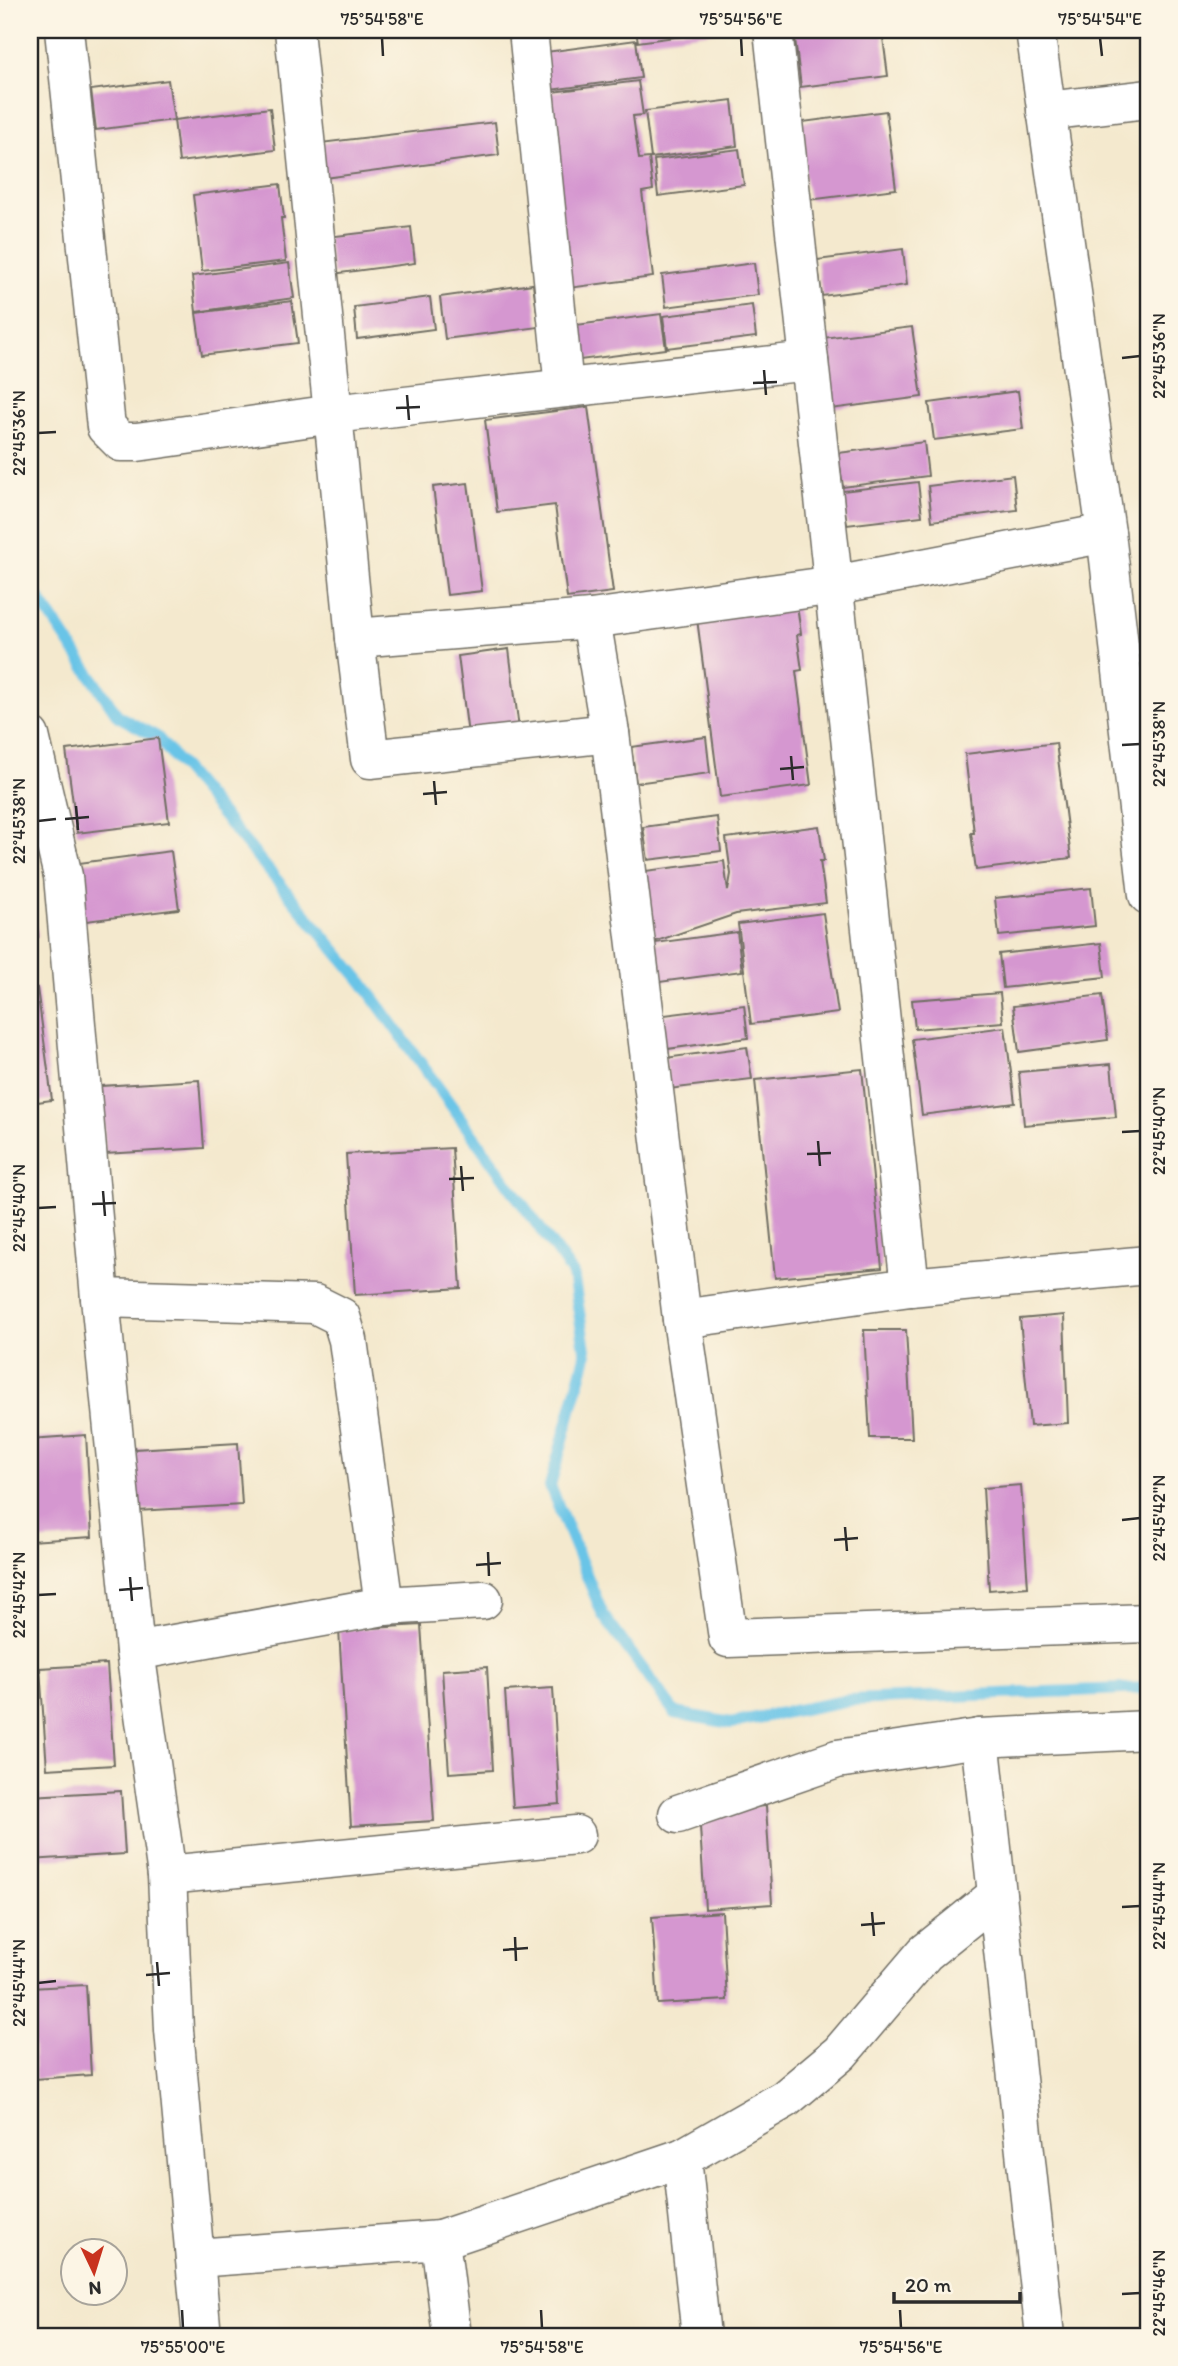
<svg xmlns="http://www.w3.org/2000/svg" width="1178" height="2366" font-family="Itim,sans-serif">
  <style>
    .lines { fill: none; stroke-linecap: round; stroke-linejoin: round }
    .stream { stroke: #69c4e7; stroke-width: 12 }
    .building { fill: #d597d0 }
    .street-casing { stroke: #716e64; stroke-width: 41 }
    .secondary-casing { stroke: #716e64; stroke-width: 41 }
    .street { stroke: #fff; stroke-width: 38 }
    .secondary { stroke: #fff; stroke-width: 38 }
    .ticks { fill: none; stroke: #2b2b2b; stroke-width: 2.5 }
    .neatline { fill: none; stroke: #2b2b2b; stroke-width: 2.5 }
    .ticks-label { font-size: 18px; text-anchor: middle; fill: #2b2b2b }
  </style>
  <rect width="100%" height="100%" fill="#fcf5e5"/>
  <filter id="ink" filterUnits="userSpaceOnUse"><feTurbulence type="fractalNoise" baseFrequency=".0143" numOctaves="2"/><feDisplacementMap in="SourceGraphic" scale="14" xChannelSelector="R" yChannelSelector="G"/><feConvolveMatrix kernelMatrix="1 2 1 2 8 2 1 2 1" color-interpolation-filters="sRGB"/></filter>
  <filter id="wash" filterUnits="userSpaceOnUse"><feTurbulence type="fractalNoise" baseFrequency=".00686" numOctaves="4" result="noise"/><feDisplacementMap in="SourceGraphic" scale="28" xChannelSelector="R" yChannelSelector="G"/><feGaussianBlur stdDeviation="1.57" result="paint"/><feColorMatrix in="noise" values="0 0 0 0 0 0 0 0 0 0 0 0 0 0 0 0 0 1.4 0 .05"/><feComposite in="paint" operator="in"/></filter>
  <g filter="url(#wash)">
    <rect width="100%" height="100%" fill="#f4e9ce"/>
    <g class="lines">
      <path class="stream" d="M30,585L118,716L157,737L362,982L573,1274L586,1356L550,1486L603,1615L675,1713L731,1723L849,1700L1148,1688"/>
    </g>
    <g id="blocks">
      <g class="building">
        <path d="M636,30H719L720,31L638,42Z"/>
        <path d="M794,30H882L888,76L801,87Z"/>
        <path d="M636,40L641,78L543,91L538,53Z"/>
        <path d="M168,80L174,120L96,130L91,90Z"/>
        <path d="M638,81L643,115L633,116L639,159L649,158L653,190L642,192L653,277L569,288L544,93Z"/>
        <path d="M732,100L737,146L651,158L645,111Z"/>
        <path d="M270,108L275,150L179,162L174,120Z"/>
        <path d="M886,111L896,189L809,200L795,123Z"/>
        <path d="M495,122L499,155L325,178L320,143Z"/>
        <path d="M739,149L744,185L658,196L654,160Z"/>
        <path d="M280,184L284,218H281L286,261L202,271L193,195Z"/>
        <path d="M411,227L415,263L333,274L327,237Z"/>
        <path d="M903,249L907,285L822,296L817,260Z"/>
        <path d="M289,263L294,298L196,312L192,276Z"/>
        <path d="M754,263L758,295L666,307L662,275Z"/>
        <path d="M533,284L539,327L445,339L440,297Z"/>
        <path d="M430,297L434,329L357,339L354,307Z"/>
        <path d="M292,301L298,343L202,355L196,313Z"/>
        <path d="M752,305L756,337L667,348L663,316Z"/>
        <path d="M661,314L666,349L580,360L576,325Z"/>
        <path d="M912,327L922,397L831,409L822,338Z"/>
        <path d="M1018,391L1023,429L934,440L929,403Z"/>
        <path d="M588,407L613,592L567,598L555,505L497,512L485,420Z"/>
        <path d="M924,442L928,476L843,487L838,453Z"/>
        <path d="M1013,475L1017,510L932,521L928,486Z"/>
        <path d="M918,482L922,516L847,525L842,491Z"/>
        <path d="M468,483L482,591L447,595L433,487Z"/>
        <path d="M796,598L801,634L797,635L802,670L796,671L811,785L720,797L696,611Z"/>
        <path d="M509,649L519,729L468,735L458,656Z"/>
        <path d="M706,737L710,773L636,783L631,747Z"/>
        <path d="M158,738L169,822L77,833L66,750Z"/>
        <path d="M1056,743L1071,858L976,870L971,833H974L965,754Z"/>
        <path d="M717,817L721,851L648,860L643,827Z"/>
        <path d="M819,826L824,861H820L826,903L736,914L654,942L645,871L724,861L728,891L731,874L726,838Z"/>
        <path d="M171,851L179,909L79,922L71,864Z"/>
        <path d="M30,886L38,937L30,939Z"/>
        <path d="M1091,888L1095,926L999,936L995,898Z"/>
        <path d="M823,913L838,1013L751,1024L738,924Z"/>
        <path d="M737,932L742,971L645,984L640,945Z"/>
        <path d="M1101,943L1105,977L1003,988L999,954Z"/>
        <path d="M37,988L52,1100L30,1103V989Z"/>
        <path d="M1000,993L1003,1022L915,1029L912,1000Z"/>
        <path d="M1102,995L1108,1040L1019,1052L1013,1006Z"/>
        <path d="M744,1005L748,1038L660,1050L656,1016Z"/>
        <path d="M1005,1027L1015,1103L922,1115L912,1039Z"/>
        <path d="M747,1047L752,1079L669,1089L665,1058Z"/>
        <path d="M1111,1064L1116,1117L1024,1125L1019,1072Z"/>
        <path d="M862,1069L882,1268L775,1278L755,1080Z"/>
        <path d="M199,1080L204,1148L105,1154L101,1086Z"/>
        <path d="M452,1148L461,1288L355,1295L346,1154Z"/>
        <path d="M1064,1315L1068,1423L1030,1426L1020,1319Z"/>
        <path d="M864,1330H906L912,1438H870Z"/>
        <path d="M86,1435L92,1537L30,1541V1439Z"/>
        <path d="M238,1443L242,1505L137,1511L134,1449Z"/>
        <path d="M1021,1485L1028,1587L989,1590L983,1488Z"/>
        <path d="M421,1625L434,1821L351,1826L339,1630Z"/>
        <path d="M107,1664L114,1765L47,1769L40,1668Z"/>
        <path d="M487,1667L493,1770L449,1773L442,1670Z"/>
        <path d="M553,1688L560,1804L513,1808L505,1691Z"/>
        <path d="M121,1791L125,1854L30,1860V1796Z"/>
        <path d="M766,1806L772,1904L705,1909L699,1810Z"/>
        <path d="M722,1912L727,2000L658,2004L652,1917Z"/>
        <path d="M86,1985L91,2075L35,2079L30,1988Z"/>
      </g>
    </g>
  </g>
  <g filter="url(#ink)">
    <use href="#blocks" fill-opacity="0" stroke="#716e64" stroke-width="2"/>
    <g class="lines">
      <g class="street-casing">
        <g id="street">
          <path d="M64,30L106,427L121,442H137L333,414L294,30"/>
          <path d="M528,30L564,388"/>
          <path d="M773,30L910,1287"/>
          <path d="M1046,111L1148,99"/>
          <path d="M809,361L333,414L355,638L591,619L835,585L1106,533"/>
          <path d="M591,619L610,733L682,1319L728,1638L1148,1623"/>
          <path d="M355,638L370,759L610,733"/>
          <path d="M30,736L63,876L100,1298L135,1651L167,1875L174,2030L202,2336"/>
          <path d="M100,1298L315,1304L341,1317L348,1340L384,1606L483,1600"/>
          <path d="M682,1319L910,1287L1148,1265"/>
          <path d="M135,1651L384,1606"/>
          <path d="M678,1814L837,1759L980,1738"/>
          <path d="M167,1875L576,1835"/>
          <path d="M682,2158L701,2336"/>
          <path d="M440,2240L682,2158L785,2099L840,2053L925,1953L997,1895"/>
          <path d="M195,2258L440,2240L452,2336"/>
          <path d="M1045,2336L980,1738L1148,1730"/>
        </g>
      </g>
      <g class="secondary-casing">
        <path id="secondary" d="M1035,30L1106,533L1148,895"/>
      </g>
      <use href="#street" class="street"/>
      <use href="#secondary" class="secondary"/>
    </g>
  </g>
  <path class="ticks" d="M382,38L383,56M741,38L742,56M1100,38L1102,56M1122,358L1140,356M764,370L766,395M753,383L777,382M407,395L409,420M396,408L420,407M38,433L56,432M1122,745L1140,744M791,756L793,780M780,769L804,767M434,781L436,805M423,794L447,792M76,806L78,830M65,819L89,817M38,821L56,819M1122,1132L1140,1131M818,1141L820,1166M807,1154L831,1153M461,1166L463,1191M449,1179L474,1178M103,1191L105,1216M92,1204L116,1203M38,1208L56,1207M1122,1520L1140,1518M845,1527L847,1551M834,1540L858,1538M488,1552L489,1576M476,1565L501,1563M130,1577L132,1601M119,1590L143,1588M38,1595L56,1594M1122,1907L1140,1906M872,1912L874,1936M861,1925L885,1923M515,1937L516,1961M503,1950L528,1948M157,1962L159,1986M146,1975L170,1973M38,1983L56,1981M1122,2294L1140,2293M182,2310L183,2328M541,2310L542,2328M900,2310L901,2328"/>
  <rect width="1178" height="2366" fill="none" stroke="#fcf5e5" stroke-width="77"/>
  <g transform="translate(94 2272) rotate(176)"><circle r="33" fill="#fcf5e5" stroke="#a8a49b" stroke-width="2"/>
  <path d="M0-5L12 26L0 18L-12 26Z" fill="#c8321e"/>
  <text y="-10" font-size="19" font-weight="bold" text-anchor="middle" fill="#2b2b2b">N</text>
  </g>
  <path d="M894 2292v10h126v-10" fill="none" stroke="#2b2b2b" stroke-width="3.5"/>
  <text x="905" y="2292" font-size="21" fill="#2b2b2b" stroke="#fcf5e5" stroke-width="5" paint-order="stroke">20 m</text>
  <rect x="38" y="38" width="1102" height="2290" class="neatline"/>
  <g class="ticks-label">
    <text x="382" y="25">75°54'58"E</text>
    <text x="741" y="25">75°54'56"E</text>
    <text x="1100" y="25">75°54'54"E</text>
    <text transform="translate(1159 356) rotate(-90)" y="6">22°45'36"N</text>
    <text transform="translate(19 433) rotate(-90)" y="6">22°45'36"N</text>
    <text transform="translate(1159 744) rotate(-90)" y="6">22°45'38"N</text>
    <text transform="translate(19 821) rotate(-90)" y="6">22°45'38"N</text>
    <text transform="translate(1159 1131) rotate(-90)" y="6">22°45'40"N</text>
    <text transform="translate(19 1208) rotate(-90)" y="6">22°45'40"N</text>
    <text transform="translate(1159 1518) rotate(-90)" y="6">22°45'42"N</text>
    <text transform="translate(19 1595) rotate(-90)" y="6">22°45'42"N</text>
    <text transform="translate(1159 1906) rotate(-90)" y="6">22°45'44"N</text>
    <text transform="translate(19 1983) rotate(-90)" y="6">22°45'44"N</text>
    <text transform="translate(1159 2293) rotate(-90)" y="6">22°45'46"N</text>
    <text x="183" y="2353">75°55'00"E</text>
    <text x="542" y="2353">75°54'58"E</text>
    <text x="901" y="2353">75°54'56"E</text>
  </g>
</svg>
